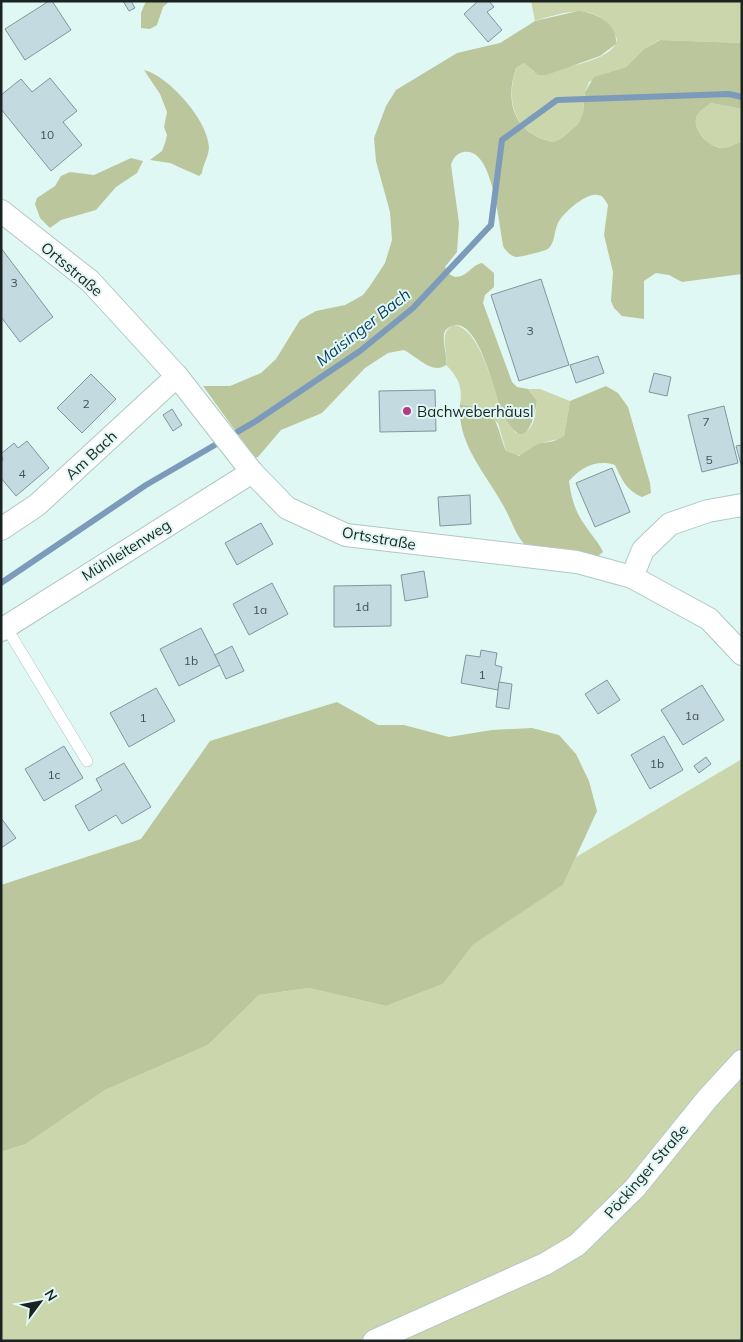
<svg xmlns="http://www.w3.org/2000/svg" width="743" height="1342" font-family="Mulish,sans-serif">
  <style>
    .green { fill: #cbd6ac }
    .forest { fill: #bbc69d }
    .lines { fill: none; stroke-linecap: round; stroke-linejoin: round }
    .stream { stroke: #7c9aba; stroke-width: 6 }
    .building { fill: #c3dae1; stroke: #80969c }
    .lane-casing { stroke: #b0c8c4; stroke-width: 12 }
    .street-casing { stroke: #b0c8c4; stroke-width: 24 }
    .lane { stroke: #fff; stroke-width: 11 }
    .street { stroke: #fff; stroke-width: 22 }
    .poi-dot { fill: #b83986; stroke: #e0f8f4; stroke-width: 2 }
    .labels { text-anchor: middle; dominant-baseline: central; stroke-width: 4; stroke-linejoin: round; paint-order: stroke }
    .number-label { font-size: 12px; fill: #445152 }
    .street-label { font-size: 15px; fill: #1a2322; stroke: #e0f8f4 }
    .poi-label { font-size: 15px; fill: #1a2322; stroke: #e0f8f4; text-anchor: start }
    .water-label { font-size: 16px; font-style: italic; fill: #0d3d67; stroke: #e0f8f4 }
  </style>
  <rect width="100%" height="100%" fill="#e0f8f4"/>
  <g class="green">
    <path d="M531,1H742V43L659,40L644,49L626,67L604,74L589,82L585,92L583,113L578,124L562,138L553,142C515,134 505,103 516,68L524,63L534,72C553,69 614,63 617,39C601,0 567,11 535,21Z"/>
    <path d="M711,103L742,109V142C736,143 729,148 723,148C709,148 689,128 698,114C701,110 707,106 711,103Z"/>
    <path d="M454,325C487,330 493,408 516,433C535,435 535,415 537,401L528,389H540L570,401L564,436C558,440 553,440 546,442C531,447 523,463 506,451L498,423L467,405L460,404C463,387 458,377 446,365C449,351 437,332 454,325Z"/>
    <path d="M742,759V1341H1V1152L26,1144L105,1090L208,1045L259,995L309,988L386,1006L443,984L473,945L563,885L576,857Z"/>
  </g>
  <g class="forest">
    <path d="M146,1H170L163,7L157,25L150,29L141,28V13Z"/>
    <path d="M578,11C595,12 618,23 616,44L600,56L546,75H538L524,63L516,68C504,103 515,134 553,142L562,138L578,124L583,113L585,92L594,77L626,67L644,49L660,40L742,43V109L711,103C707,106 701,110 698,114C689,128 709,148 723,148C729,148 736,143 742,142V274L682,282L669,275L656,273L644,281V319L622,316L614,308L611,301L613,272L604,235L608,205C605,200 603,195 597,195C586,193 563,213 558,223C554,231 555,242 549,248C547,251 520,257 516,257C510,256 507,251 504,248C499,230 494,146 464,152C457,153 453,158 451,165L459,223L457,252L445,267L449,274L455,277C468,277 471,265 482,263L494,273V287L485,295L483,303L512,382L517,387L528,389L537,401C534,421 525,453 506,419C495,401 482,323 455,325C450,326 447,328 445,331C441,341 448,355 446,365C433,375 417,357 404,350L388,353L365,368L322,413L281,430L258,457L255,458L203,386H230L261,373L276,359L300,320L316,311L345,305L363,295L370,286L385,263L392,240L390,212L376,161L374,138L386,106L396,90L457,53L500,43L535,21Z"/>
    <path d="M144,70C169,76 208,121 209,147C209,156 203,164 202,173L199,176L170,163L150,160L162,151L165,143L167,135L164,127L167,112L160,94Z"/>
    <path d="M131,158L143,161L137,173L116,187L96,210L61,220L50,228L40,218L35,204L37,198L55,186L61,176L70,172L94,175Z"/>
    <path d="M606,386L618,393L628,407L650,483L651,493L642,497C627,491 622,480 615,465C597,459 581,467 569,481C571,497 575,512 585,525C591,535 598,541 603,552L593,560L528,548C515,536 512,520 503,505C485,472 457,444 460,404C500,411 494,420 506,451L519,456L538,444L554,441L564,436L570,401Z"/>
    <path d="M337,702L378,725H404L449,737L492,730L532,728L559,735L576,754L589,781L597,811L563,885L473,945L443,984L386,1006L309,988L259,995L208,1045L105,1090L26,1144L1,1152V885L141,839L210,741Z"/>
  </g>
  <g class="lines">
    <path class="stream" d="M1,583L146,485L256,421L360,351L413,308L491,225L502,140L557,100L729,94L742,97"/>
  </g>
  <g class="building">
    <path d="M49,1H52L71,30L25,60L5,29Z"/>
    <path d="M123,1H131L135,8L129,11Z"/>
    <path d="M478,1H489L494,7L487,12L502,30L488,42L464,14Z"/>
    <path d="M50,78L77,111L63,122L82,145L51,171L1,109V95L21,79L32,92Z"/>
    <path d="M1,248L53,317L20,342L1,317Z"/>
    <path d="M541,279L569,365L519,381L491,295Z"/>
    <path d="M598,356L604,373L576,383L570,365Z"/>
    <path d="M654,373L671,377L667,396L649,392Z"/>
    <path d="M91,374L116,399L82,433L57,408Z"/>
    <path d="M435,390L436,431L380,432L379,391Z"/>
    <path d="M724,406L738,463L702,472L688,415Z"/>
    <path d="M172,409L182,425L173,431L163,415Z"/>
    <path d="M27,441L49,468L16,496L1,478V462L3,460L1,454L14,443L18,448Z"/>
    <path d="M742,445V468L736,446Z"/>
    <path d="M612,468L630,512L595,527L576,483Z"/>
    <path d="M470,495L471,524L440,526L438,497Z"/>
    <path d="M261,523L273,544L237,565L225,543Z"/>
    <path d="M424,571L428,597L405,601L401,575Z"/>
    <path d="M272,583L288,614L249,635L233,604Z"/>
    <path d="M391,585V626L334,627V586Z"/>
    <path d="M201,628L220,665L179,686L160,649Z"/>
    <path d="M232,646L244,671L226,679L215,655Z"/>
    <path d="M481,650L497,653L495,665L502,667L498,690L461,683L466,655L480,657Z"/>
    <path d="M607,680L620,700L598,714L585,694Z"/>
    <path d="M499,682L512,684L509,709L496,707Z"/>
    <path d="M702,685L724,720L683,745L661,710Z"/>
    <path d="M156,688L175,721L129,747L110,713Z"/>
    <path d="M664,736L683,770L650,789L631,755Z"/>
    <path d="M64,746L83,778L44,801L25,769Z"/>
    <path d="M706,757L711,764L699,773L694,766Z"/>
    <path d="M124,763L151,807L122,824L116,815L89,831L75,806L102,790L96,779Z"/>
    <path d="M1,818L16,838L1,848Z"/>
  </g>
  <g class="lines">
    <g class="lane-casing">
      <path id="lane" d="M6,627L87,761"/>
    </g>
    <g class="street-casing">
      <g id="street">
        <path d="M1,211L90,281L177,376L252,472L287,508L346,535L577,562L632,577L709,619L742,654"/>
        <path d="M1,529L37,505L177,376"/>
        <path d="M632,577L643,550L670,524L708,511L742,505"/>
        <path d="M1,630L252,472"/>
        <path d="M374,1341L545,1264L577,1245L635,1188L708,1098L742,1061"/>
      </g>
    </g>
    <use href="#lane" class="lane"/>
    <use href="#street" class="street"/>
  </g>
  <circle class="poi-dot" cx="407" cy="411" r="5"/>
  <g class="labels">
    <g class="number-label">
      <text x="47" y="134">10</text>
      <text x="14" y="282">3</text>
      <text x="530" y="330">3</text>
      <text x="86" y="403">2</text>
      <text x="706" y="421">7</text>
      <text x="709" y="459">5</text>
      <text x="22" y="473">4</text>
      <text x="362" y="606">1d</text>
      <text x="260" y="609">1a</text>
      <text x="191" y="660">1b</text>
      <text x="482" y="674">1</text>
      <text x="692" y="715">1a</text>
      <text x="143" y="717">1</text>
      <text x="657" y="763">1b</text>
      <text x="54" y="774">1c</text>
    </g>
    <g class="street-label">
      <text transform="translate(72 269) rotate(40)">Ortsstraße</text>
      <text transform="translate(91 455) rotate(-43)">Am Bach</text>
      <text transform="translate(379 538) rotate(10)">Ortsstraße</text>
      <text transform="translate(126 550) rotate(-32)">Mühlleitenweg</text>
      <text transform="translate(646 1171) rotate(-49)">Pöckinger Straße</text>
    </g>
    <g class="poi-label">
      <text x="417" y="411">Bachweberhäusl</text>
    </g>
    <g class="water-label">
      <text transform="translate(363 327) rotate(-38)">Maisinger Bach</text>
    </g>
  </g>
  <rect width="743" height="1342" fill="none" stroke="#1a2322" stroke-width="5"/>
  <g transform="translate(40 1302) rotate(58)" stroke="#e0f8f4" stroke-width="4" paint-order="stroke">
  <path d="M0-4L9 19L0 12L-9 19Z" fill="#1a2322"/>
  <text y="-8" font-size="14" font-weight="bold" text-anchor="middle" fill="#1a2322">N</text>
  </g>
</svg>
